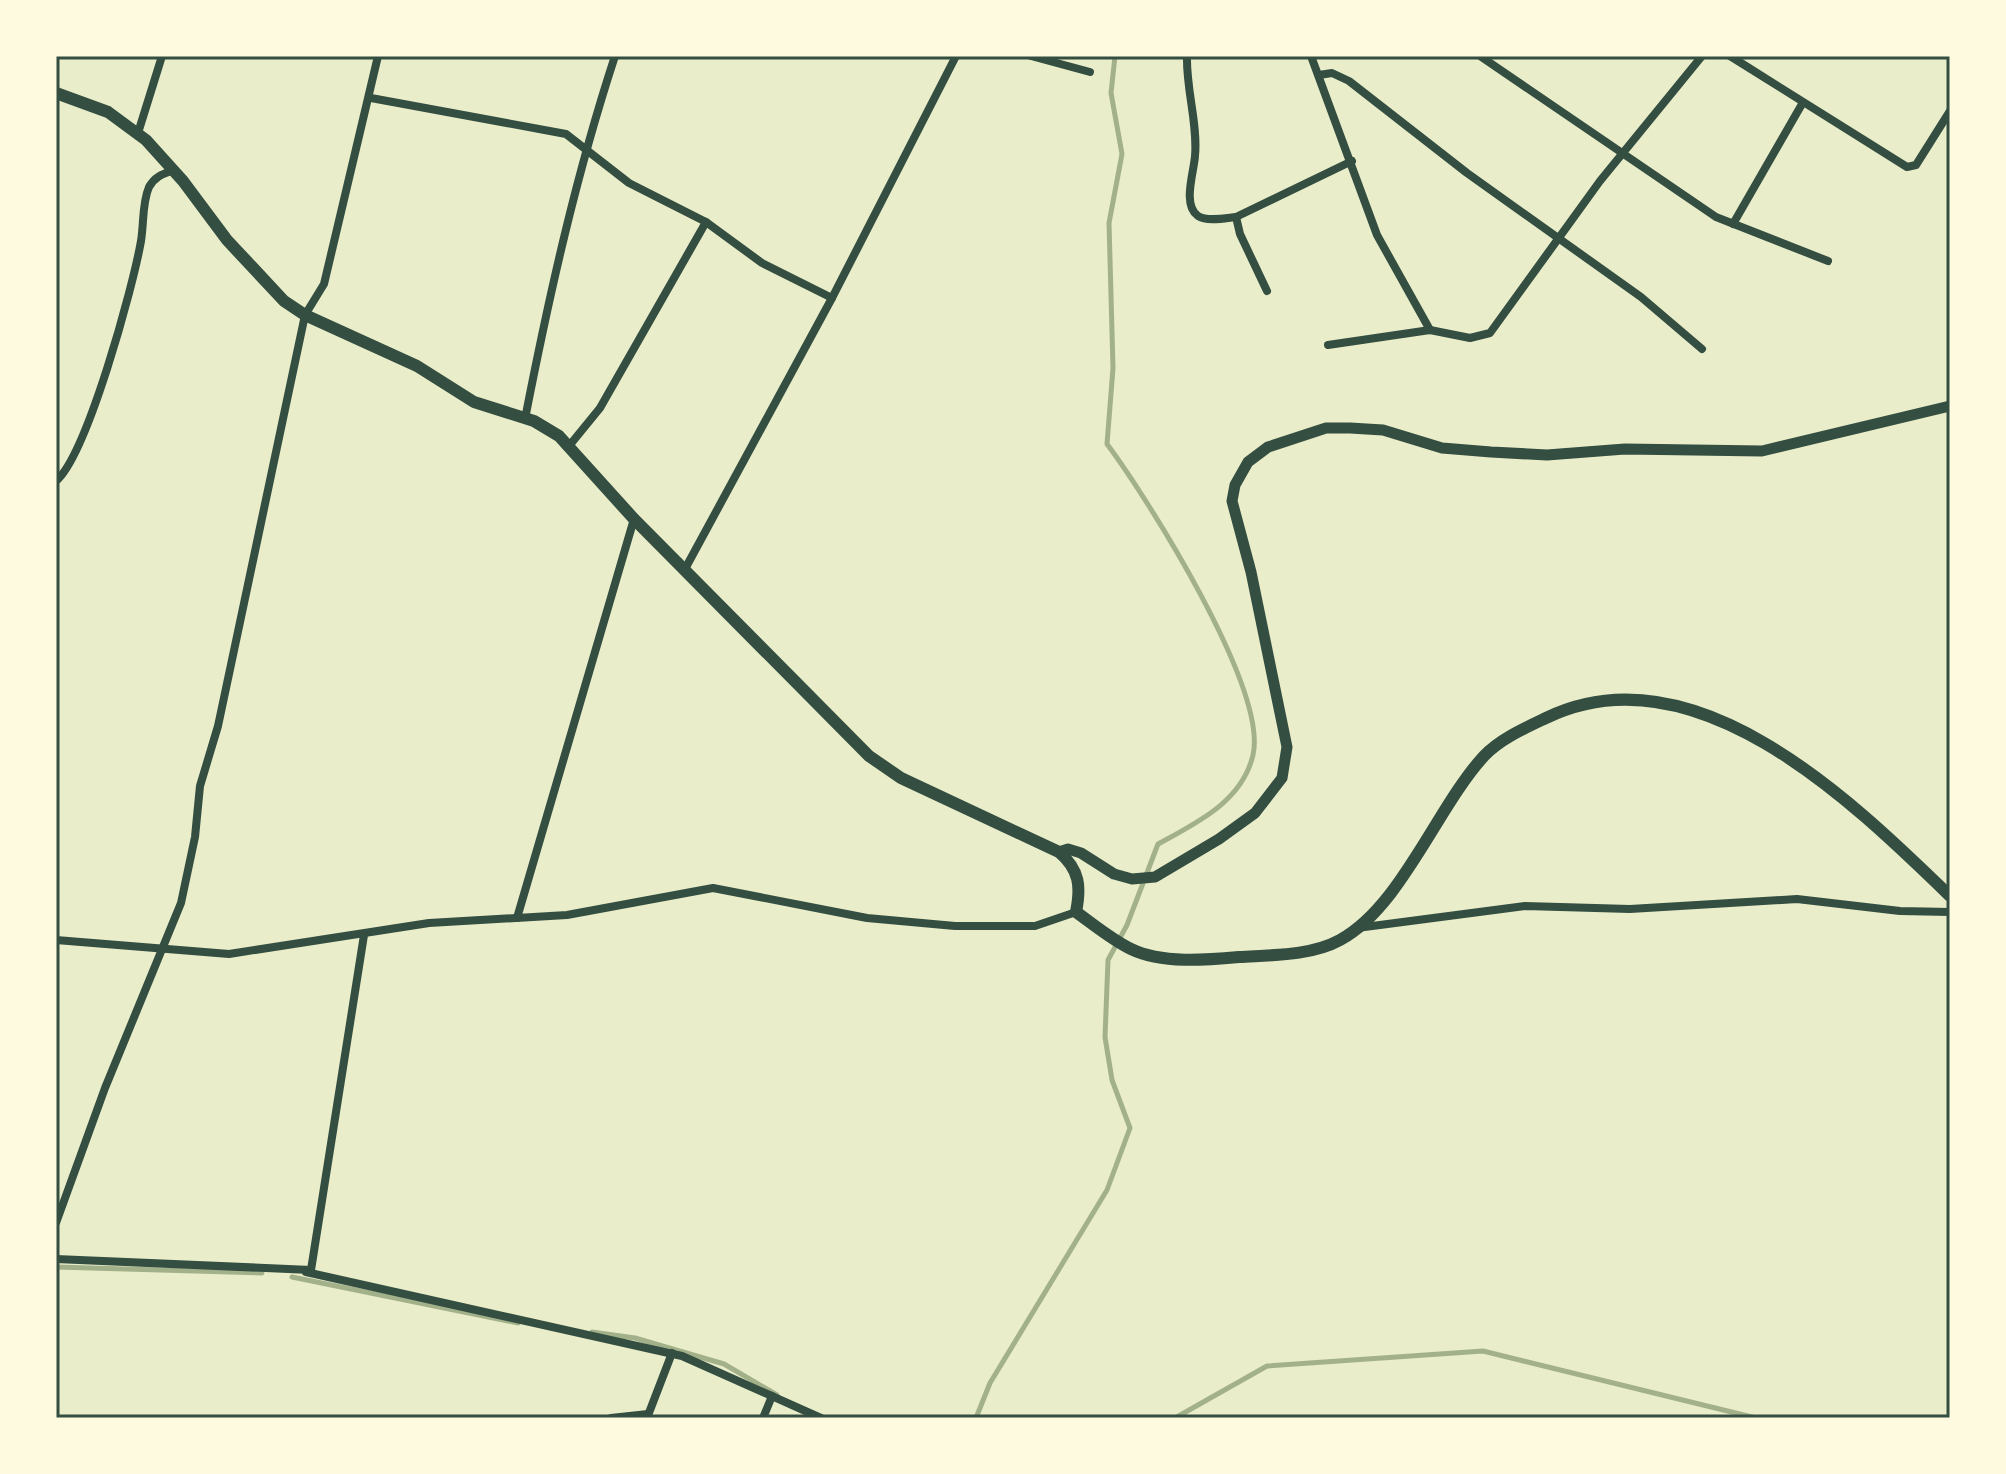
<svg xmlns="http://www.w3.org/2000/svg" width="2006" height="1474" font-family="Poppins,sans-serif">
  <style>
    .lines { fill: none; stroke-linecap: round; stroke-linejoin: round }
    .stream { stroke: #a3b18a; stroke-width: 5 }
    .minor { stroke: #344e41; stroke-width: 8 }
    .secondary { stroke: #344e41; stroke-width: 11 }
    .primary { stroke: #344e41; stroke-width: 12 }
    .neatline { fill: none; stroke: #344e41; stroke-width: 3 }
  </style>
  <rect width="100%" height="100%" fill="#e9edc9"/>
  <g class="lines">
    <g class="stream">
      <path d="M56,1267L262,1273"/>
      <path d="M292,1277L518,1323"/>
      <path d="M592,1332L635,1338L724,1364L777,1395"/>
      <path d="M976,1418L990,1383L1107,1190L1130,1128L1112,1080L1105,1037L1108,960L1127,925L1158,844C1196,823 1242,802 1253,755C1268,689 1148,499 1107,444L1113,368L1109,223L1122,154L1111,93L1115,56"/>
      <path d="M1175,1418L1267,1366L1483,1351L1756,1418"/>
    </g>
    <g class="minor">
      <path d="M1031,56L1090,72"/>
      <path d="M1187,56C1186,89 1198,124 1195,156C1194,172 1182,205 1198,216C1207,222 1226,218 1236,217L1240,234L1267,291"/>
      <path d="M1311,56L1377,235L1430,330"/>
      <path d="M1480,56L1716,217L1828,261"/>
      <path d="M1730,56L1907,167L1916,165L1950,111"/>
      <path d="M1319,75L1332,73L1349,81L1467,173L1641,297L1702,349"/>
      <path d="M371,98L566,134L629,183L706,222L762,263L832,298"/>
      <path d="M138,133L162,56"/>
      <path d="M1236,217L1352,161"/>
      <path d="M1733,224L1802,104"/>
      <path d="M1328,345L1430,330L1470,338L1490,333L1600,181L1702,56"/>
      <path d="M525,419C549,296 576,175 615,56"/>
      <path d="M569,446L600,408L706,222"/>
      <path d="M56,481C87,455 133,287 141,241C144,223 142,203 149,187C155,176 163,174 174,170"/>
      <path d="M685,569L832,298L956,56"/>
      <path d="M517,918L634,519"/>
      <path d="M1357,928L1525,906L1630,909L1797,899L1900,911L1950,912"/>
      <path d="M56,940L229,954L429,923L567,915L713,888L867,918L955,926H1035L1076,912"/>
      <path d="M56,1223L105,1088L181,903L195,837L200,786L218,726L305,315L324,284L378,56"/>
      <path d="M56,1259L311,1270L364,935"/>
      <path d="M306,1272L682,1356L821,1418"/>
      <path d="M611,1418L648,1414"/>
      <path d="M647,1418L672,1353"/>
      <path d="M763,1418L772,1396"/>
    </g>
    <path class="secondary" d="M1059,852L1068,849L1081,853L1114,874L1132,879L1155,877L1219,839L1255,813L1282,778L1287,747L1251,572L1232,501L1235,485L1248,462L1268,447L1326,428H1350L1383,430L1442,448L1491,452L1547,455L1625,449L1762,451L1950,406"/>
    <path class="primary" d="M56,93L108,112L146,140L183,181L227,240L284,301L305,315L417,366L474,402L534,421L559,436L634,519L869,756L901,778L1059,852C1080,870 1081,887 1076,912C1093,924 1112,940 1131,949C1162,964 1206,960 1239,957C1271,955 1311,956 1340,940C1401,907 1437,807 1484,756C1500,739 1525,728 1546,718C1694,646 1852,801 1950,896"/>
  </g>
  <rect width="2006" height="1474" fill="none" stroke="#fefae0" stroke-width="116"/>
  <rect x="58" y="58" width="1890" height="1358" class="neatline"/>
</svg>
